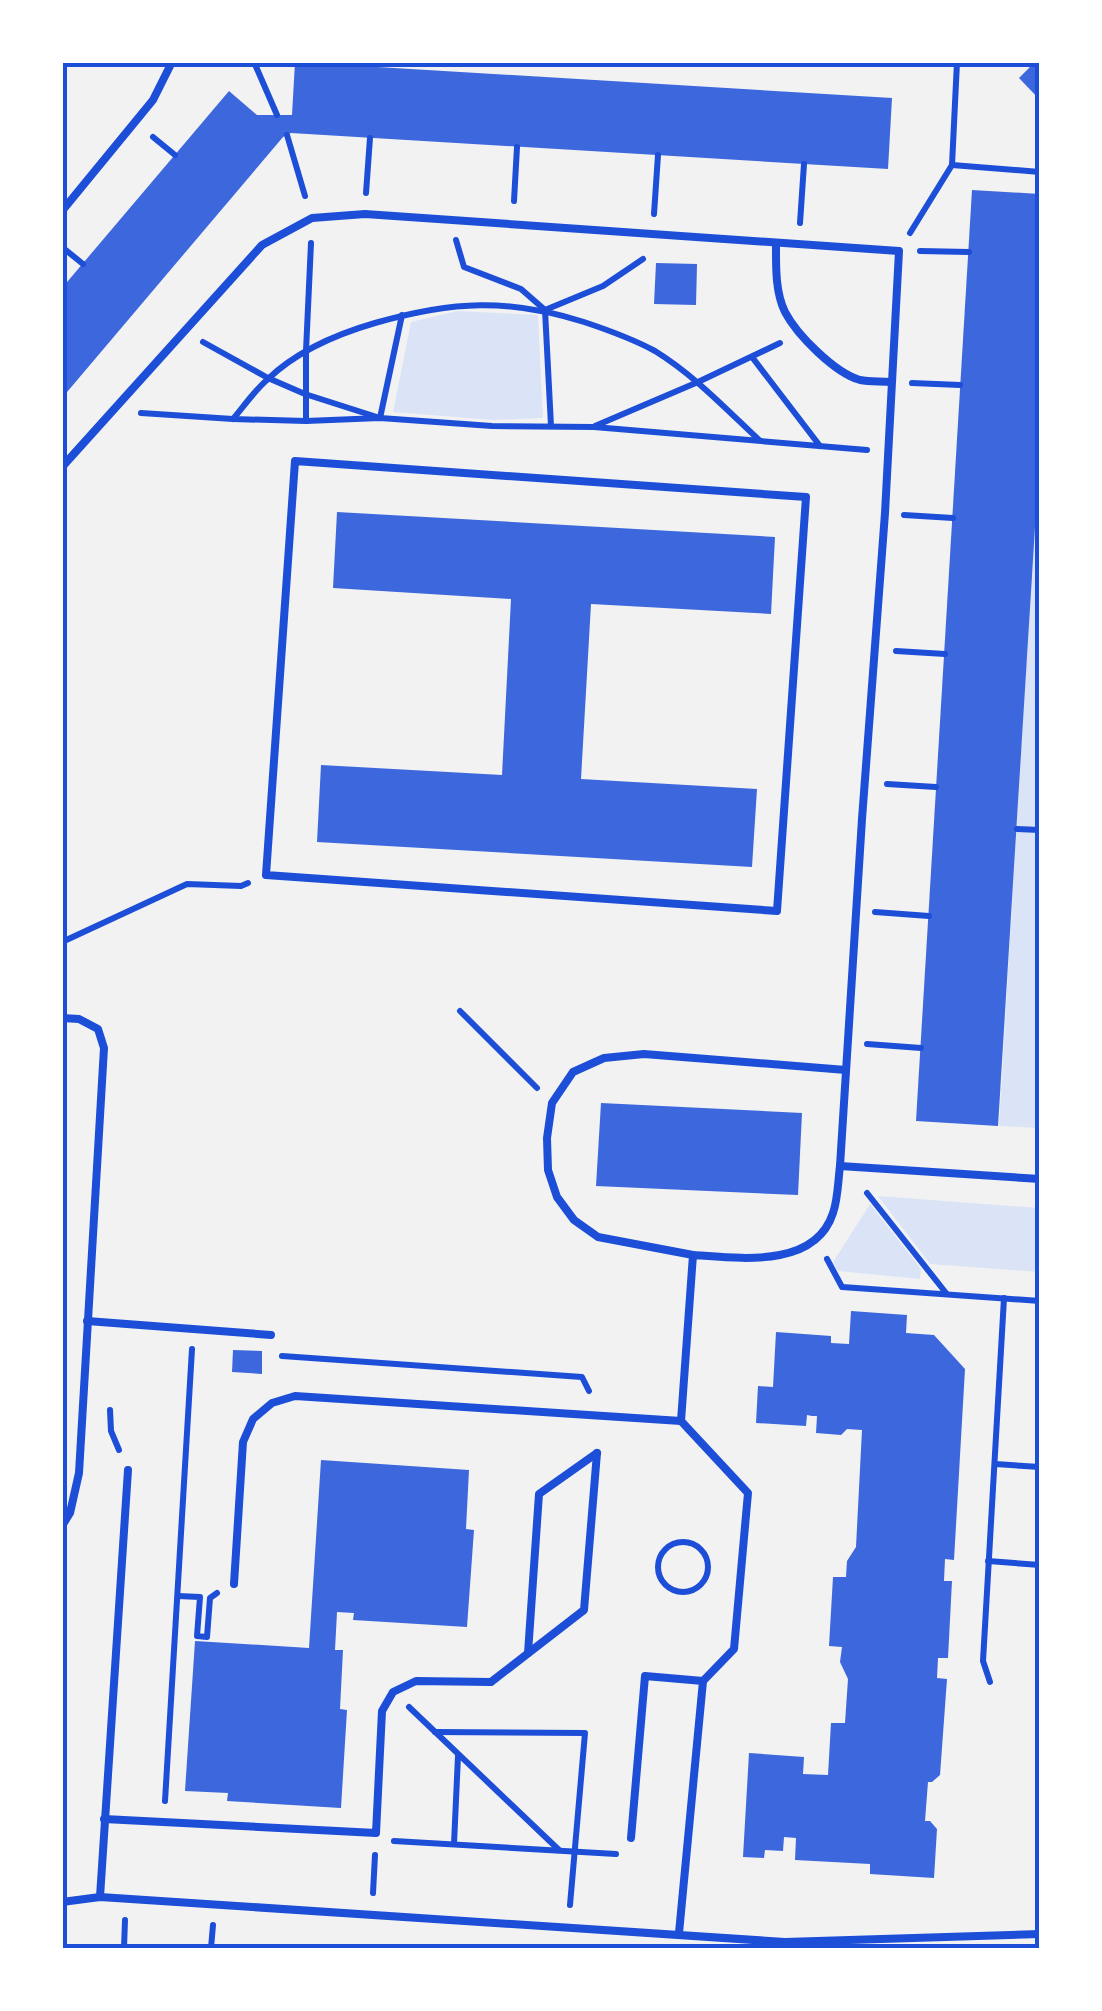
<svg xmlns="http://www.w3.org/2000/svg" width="1102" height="2011" font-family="'PT Sans',sans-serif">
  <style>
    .green { fill: #dbe4f7 }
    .building { fill: #3d67dc }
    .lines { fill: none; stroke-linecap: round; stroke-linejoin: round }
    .path { stroke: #1d4ed8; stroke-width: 6 }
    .service { stroke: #1d4ed8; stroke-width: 8 }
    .neatline { fill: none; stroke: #1d4ed8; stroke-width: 4 }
  </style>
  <rect width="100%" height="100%" fill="#f2f2f2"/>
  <g class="green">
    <path d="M457,311L538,315L543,418L493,420L393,412L411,322Z"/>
    <path d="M1039,446V1128L999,1126Z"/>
    <path d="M878,1196L1039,1208V1272L930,1264Z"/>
    <path d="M870,1204L921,1269L920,1279L838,1271L833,1262Z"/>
  </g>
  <g class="building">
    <path d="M295,62L892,98L888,169L291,133L283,137L62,398V288L229,91L257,115H292Z"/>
    <path d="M1035,62H1040V100L1019,78Z"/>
    <path d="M972,190L1040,194V446L998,1126L916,1121Z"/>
    <path d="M656,263L697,264L696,305L654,304Z"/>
    <path d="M337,512L775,537L771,614L591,604L581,779L757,789L752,867L317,842L321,765L502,775L511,599L333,588Z"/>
    <path d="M601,1103L802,1113L798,1195L596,1186Z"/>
    <path d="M851,1311L907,1315L906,1333L934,1335L965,1369L954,1560L945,1559L944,1581H952L948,1658H938L937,1678L947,1679L940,1775L932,1782H928L925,1821H930L937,1829L934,1878L870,1874V1864L795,1860L796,1838L784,1837L783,1851L765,1850L764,1858L743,1857L749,1753L804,1757L803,1774L828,1775L831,1723H845L848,1679L840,1662L842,1647L829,1646L833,1577H846L847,1561L856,1547L862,1430L847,1429L841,1435L816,1433L817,1416H812L807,1415L806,1426L756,1423L758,1386L773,1387L776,1332L831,1336V1343L849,1344Z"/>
    <path d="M233,1350L262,1351V1374L232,1372Z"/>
    <path d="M321,1460L469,1470L466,1529L474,1530L467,1627L353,1620L354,1613L337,1612L335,1650H343L340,1709L347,1710L341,1808L227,1801L228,1793L185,1791L195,1641L309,1648Z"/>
  </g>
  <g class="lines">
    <g class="path">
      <path d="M254,62L277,115"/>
      <path d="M287,135L305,196"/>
      <path d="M153,137L175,155"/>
      <path d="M952,165L1040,172"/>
      <path d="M366,193L370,138"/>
      <path d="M514,201L517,147"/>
      <path d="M654,214L658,155"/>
      <path d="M800,223L804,164"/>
      <path d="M910,233L952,165L957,62"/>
      <path d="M456,240L464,267L521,289L545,310L551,426"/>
      <path d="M62,247L83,264"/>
      <path d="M920,251L969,252"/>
      <path d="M545,310L603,286L643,259"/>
      <path d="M203,342L268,378L305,394L380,418L402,315"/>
      <path d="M752,357L820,446"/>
      <path d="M912,383L960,385"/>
      <path d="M141,413L233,419L306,421L380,418L492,426L594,427L867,450"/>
      <path d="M233,419C244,406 255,390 268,379C297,351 337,334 375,323C452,301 508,298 584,322C608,330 633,339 655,351C694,375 726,409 759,440"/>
      <path d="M306,421V351L311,243"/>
      <path d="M595,426L698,382L780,343"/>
      <path d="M904,515L953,518"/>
      <path d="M896,651L945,654"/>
      <path d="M887,784L936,787"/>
      <path d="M1017,829L1040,830"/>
      <path d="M875,912L929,916"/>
      <path d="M62,942L187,884L241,886L248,883"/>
      <path d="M460,1011L537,1088"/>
      <path d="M867,1044L921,1048"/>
      <path d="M867,1193L946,1293"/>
      <path d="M827,1259L842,1287L1040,1301"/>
      <path d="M282,1356L582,1377L589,1391"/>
      <path d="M110,1410L111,1431L119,1450"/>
      <path d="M995,1464L1040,1467"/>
      <circle cx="683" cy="1567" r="25"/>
      <path d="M988,1561L1040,1565"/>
      <path d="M178,1596L200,1597L197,1636L207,1637L210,1598L217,1593"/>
      <path d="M990,1682L983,1661L1004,1298"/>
      <path d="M409,1707L559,1850"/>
      <path d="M435,1732L585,1733L570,1905"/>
      <path d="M165,1801L192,1349"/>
      <path d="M394,1841L616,1854"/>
      <path d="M454,1844L458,1756"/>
      <path d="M373,1893L375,1855"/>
      <path d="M124,1948L125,1920"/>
      <path d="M211,1948L213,1925"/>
    </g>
    <g class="service">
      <path d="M62,211L153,100L172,62"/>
      <path d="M776,243C776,265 775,292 785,312C797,335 835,373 860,380C870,382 881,381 891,382"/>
      <path d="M295,461L806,497L777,911L266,875Z"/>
      <path d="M62,467L262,245L312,218L365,214L899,251L885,513L862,819L840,1166C838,1181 838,1199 833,1213C815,1269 738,1258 693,1255L681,1421"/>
      <path d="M62,1018L79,1019L98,1029L104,1048L79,1473L70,1513L62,1526"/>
      <path d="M840,1166L1040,1179"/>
      <path d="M693,1255L598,1237L574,1220L557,1197L548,1170L547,1138L552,1103L573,1072L604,1058L644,1054L846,1070"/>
      <path d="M87,1321L271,1335"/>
      <path d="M234,1584L243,1442L253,1419L272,1403L295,1396L681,1421L748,1493L734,1649L703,1681L679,1933"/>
      <path d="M528,1653L539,1494L597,1453"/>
      <path d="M104,1819L376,1833L382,1711L393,1692L416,1681L491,1682L584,1610L597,1453"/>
      <path d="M631,1838L645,1676L703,1681"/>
      <path d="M100,1897L128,1470"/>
      <path d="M62,1902L100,1897L785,1942L1040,1934"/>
    </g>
  </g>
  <rect width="1102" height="2011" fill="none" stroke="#ffffff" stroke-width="130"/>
  <rect x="65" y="65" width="972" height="1881" class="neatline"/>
</svg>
